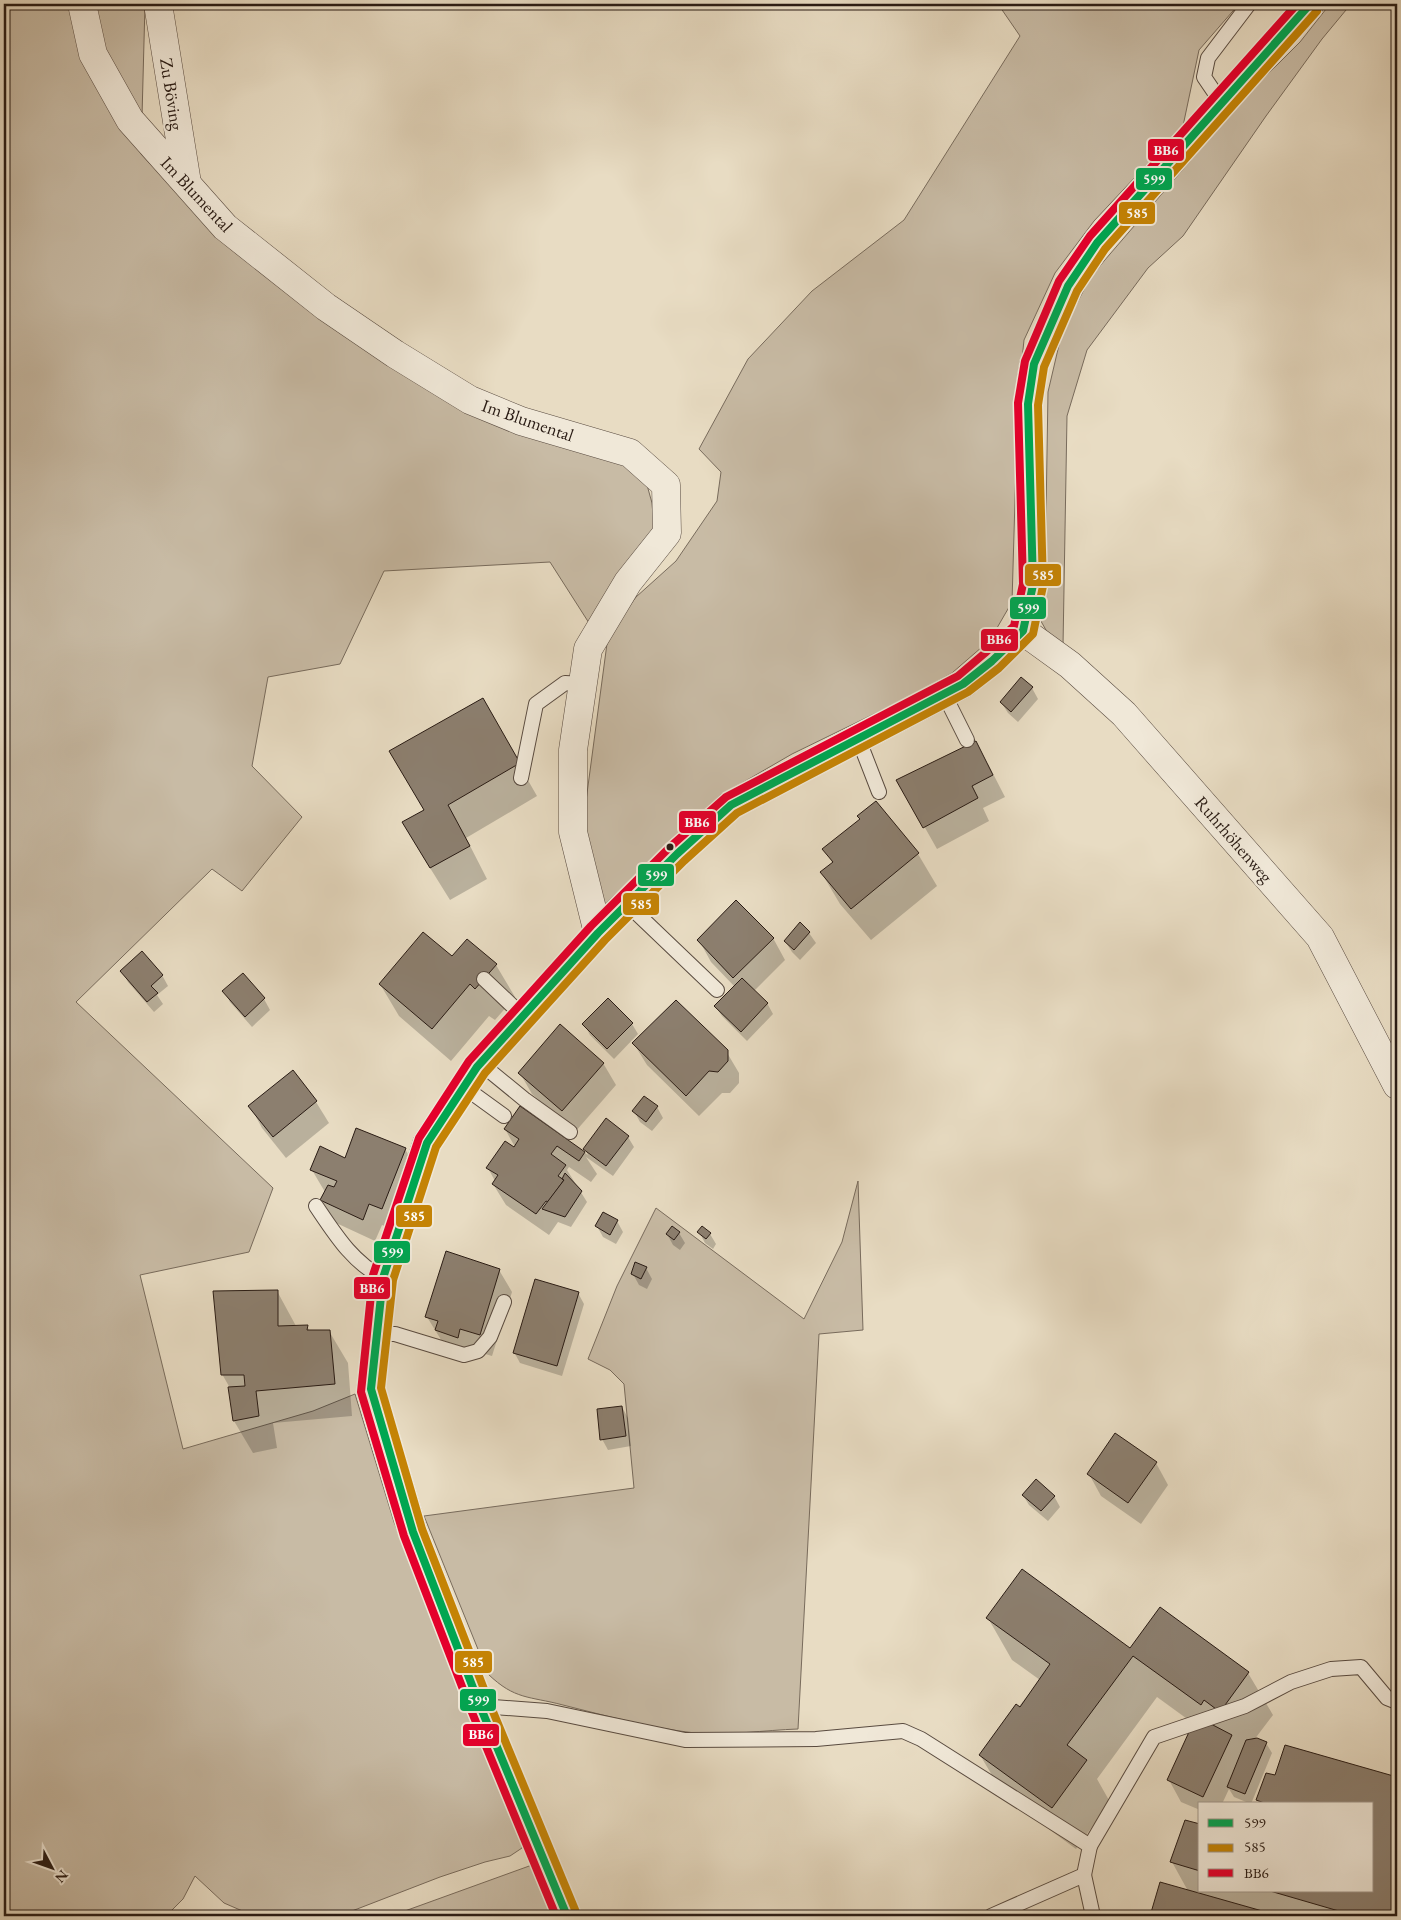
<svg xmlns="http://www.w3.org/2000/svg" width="1401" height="1920" font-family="'EB Garamond',serif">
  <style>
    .green { fill: #c8bba5; stroke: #786b5c }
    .shadow { fill: #0003 }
    .building { fill: #8c7f6f; stroke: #291b14 }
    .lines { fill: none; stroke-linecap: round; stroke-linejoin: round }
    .lane-casing { stroke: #594b40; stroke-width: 16 }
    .street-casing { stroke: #594b40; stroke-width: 29 }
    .secondary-casing { stroke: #291b14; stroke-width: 29 }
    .lane { stroke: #f0e8d8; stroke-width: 14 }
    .street { stroke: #f0e8d8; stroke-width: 28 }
    .secondary { stroke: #f0e8d8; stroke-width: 28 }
    .bus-1-casing { stroke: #f0e8d8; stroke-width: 11 }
    .bus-2-casing { stroke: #f0e8d8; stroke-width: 11 }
    .bus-3-casing { stroke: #f0e8d8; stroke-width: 11 }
    .bus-1 { stroke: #00a651; stroke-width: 8 }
    .bus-2 { stroke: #c48305; stroke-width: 8 }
    .bus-3 { stroke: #e4002b; stroke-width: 8 }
    .bus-dot { fill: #291b14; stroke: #f0e8d8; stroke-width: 2 }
    .labels { text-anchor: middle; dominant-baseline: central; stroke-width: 4.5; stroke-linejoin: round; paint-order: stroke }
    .street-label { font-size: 18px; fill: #291b14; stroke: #f0e8d8 }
    .line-badge { stroke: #f0e8d8; stroke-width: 2 }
    .badge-label { font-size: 14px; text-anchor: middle; font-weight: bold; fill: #fff }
  </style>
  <rect width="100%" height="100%" fill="#e8dcc3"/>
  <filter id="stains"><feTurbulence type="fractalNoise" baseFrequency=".004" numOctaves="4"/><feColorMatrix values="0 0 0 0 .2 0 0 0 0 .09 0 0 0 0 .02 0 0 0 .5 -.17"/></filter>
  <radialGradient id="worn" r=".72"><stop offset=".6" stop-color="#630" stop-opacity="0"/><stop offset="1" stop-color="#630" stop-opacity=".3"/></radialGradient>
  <g class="green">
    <path d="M4,4H145L141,154L203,220L324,321L620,458L647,485L652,503L654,527L589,623L550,562L384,571L340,664L268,677L252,766L302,817L242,891L212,869L76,1002L273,1188L249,1252L140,1275L183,1449L313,1411L355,1394L394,1522L524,1842L522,1848L510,1856L485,1862L440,1877L339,1916H254L224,1903L195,1876L183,1899L166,1916H4Z"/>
    <path d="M998,4H1239L1199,50L1183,126L1094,221L1055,273L1024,340L1018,398L1012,602L990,640L952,673L913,695L792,754L723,794L603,906L582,831L608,636L636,597L676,561L717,501L721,472L699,449L748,359L812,291L904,220L1020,36Z"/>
    <path d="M1330,4H1351L1322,39L1266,116L1183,236L1148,268L1087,350L1067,416L1063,646L1046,630L1038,616L1045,577L1048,392L1062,332L1089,280L1104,261L1247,95L1300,42Z"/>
    <path d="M858,1181L863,1330L819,1334L798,1729C766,1730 726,1736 695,1733C650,1728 607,1716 563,1705C529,1696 515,1700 488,1674L424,1516L634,1488L624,1384L610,1370L588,1359L617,1286L656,1208L804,1319L842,1242Z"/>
    <path d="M532,1865L553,1916H391Z"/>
  </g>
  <g class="shadow">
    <path d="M1032,688L1038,699L1018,722L1008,713L1001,702Z"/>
    <path d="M482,700L537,796L466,838L487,879L450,900L422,855L425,811Z"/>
    <path d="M988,764L1005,797L983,808L989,821L937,849L898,780Z"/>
    <path d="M876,802L918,854L937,886L871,940L840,904L821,872L833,864L824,849L861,820Z"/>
    <path d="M809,933L816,943L800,960L792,952L785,941Z"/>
    <path d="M773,938L785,960L754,991L767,1003L773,1014L747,1041L722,1016L715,1006L735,987L711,962L699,940Z"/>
    <path d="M452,958L496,965L515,997L495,1020L489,1016L451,1061L399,1016L380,984Z"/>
    <path d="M122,971L162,975L168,986L157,995L163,1004L154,1012L128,982Z"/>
    <path d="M243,975L264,999L270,1010L252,1027L230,1002L224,991Z"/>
    <path d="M584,1024H632L638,1034L614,1059L590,1035Z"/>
    <path d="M634,1044L726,1051L739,1073V1083L730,1093H722L699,1116L647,1065Z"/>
    <path d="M603,1063L616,1085L575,1132L532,1094L520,1073Z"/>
    <path d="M316,1102L329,1123L286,1158L262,1128L250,1106Z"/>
    <path d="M657,1107L663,1118L652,1131L640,1122L634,1111Z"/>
    <path d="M520,1108L588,1155L585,1149L628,1137L634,1147L613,1176L586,1157L597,1174L591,1182L569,1167L567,1170L587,1202L571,1227L558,1222L549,1235L506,1205L493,1184L495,1181L488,1168L515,1147L505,1129Z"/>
    <path d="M405,1149L418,1171L394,1230L382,1225L375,1241L334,1222L322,1200L325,1192L312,1170Z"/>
    <path d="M617,1221L623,1232L616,1244L603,1237L597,1226Z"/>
    <path d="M699,1232L710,1234L716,1244L713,1249L705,1243Z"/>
    <path d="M679,1233L685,1243L680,1250L673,1245L667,1234Z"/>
    <path d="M646,1268L652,1279L647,1289L639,1285L633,1274Z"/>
    <path d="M499,1270L512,1292L492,1356L472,1350L448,1351L427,1317Z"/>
    <path d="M277,1291L296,1326H307L310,1332L329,1331L348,1363L352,1416L273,1423L277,1448L253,1453L234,1421L230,1388L222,1374Z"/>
    <path d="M578,1293L584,1304L562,1376L520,1363L514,1352Z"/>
    <path d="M622,1407L628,1418L631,1446L608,1450L602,1439Z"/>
    <path d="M1156,1463L1168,1485L1141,1524L1101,1496L1089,1474Z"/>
    <path d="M1023,1495L1054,1496L1060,1507L1048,1521L1029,1505Z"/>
    <path d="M1160,1609L1248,1673L1273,1715L1254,1740L1266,1743L1272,1753L1251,1804L1234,1797L1229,1789L1222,1804H1200V1810L1181,1802L1169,1780L1201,1729L1157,1697L1097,1779L1110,1802L1076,1849L1005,1797L980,1755L1040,1680L1012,1660L988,1618L1131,1650Z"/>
    <path d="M1286,1746L1397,1779V1916H1152L1161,1883L1188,1891L1172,1862L1200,1826V1891H1372V1804H1260L1257,1800L1276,1776Z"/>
  </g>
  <g class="building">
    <path d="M1021,677L1033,687L1011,712L1000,702Z"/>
    <path d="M483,698L520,763L448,805L470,846L430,868L402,822L424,810L389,751Z"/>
    <path d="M976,741L993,775L972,786L978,798L923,828L896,780Z"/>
    <path d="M876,801L919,853L851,909L820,872L833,862L822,849L860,819L857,816Z"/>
    <path d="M736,900L774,938L733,978L697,940Z"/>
    <path d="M800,922L810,932L794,950L784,941Z"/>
    <path d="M423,932L452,956L467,939L497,964L475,989L470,984L432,1029L379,984Z"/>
    <path d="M142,951L163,975L151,986L158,993L147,1002L120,971Z"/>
    <path d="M243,973L265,998L245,1017L222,991Z"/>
    <path d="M742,978L768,1003L741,1032L714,1006Z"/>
    <path d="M608,998L633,1023L607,1049L582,1024Z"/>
    <path d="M676,1000L728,1050V1061L718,1072L709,1071L686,1096L632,1043Z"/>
    <path d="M560,1024L604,1063L562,1111L518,1073Z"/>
    <path d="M293,1070L317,1101L273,1137L248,1106Z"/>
    <path d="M644,1096L658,1106L646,1122L632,1111Z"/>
    <path d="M520,1106L585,1152L579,1161L557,1146L551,1154L566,1165L558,1176L564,1180L548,1202L546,1201L536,1214L492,1184L498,1175L486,1168L505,1141L514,1147L519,1139L504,1129Z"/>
    <path d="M606,1118L629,1136L606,1166L583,1149Z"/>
    <path d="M356,1128L406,1148L382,1209L369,1204L363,1220L320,1200L328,1185L334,1187L337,1181L310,1170L320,1146L345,1158Z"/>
    <path d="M565,1173L582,1191L565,1217L542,1209L564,1180L562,1179Z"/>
    <path d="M603,1212L618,1220L610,1235L595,1226Z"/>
    <path d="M672,1226L680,1232L674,1240L666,1234Z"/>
    <path d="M702,1226L711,1233L706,1239L697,1232Z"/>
    <path d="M446,1251L500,1269L480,1335L460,1329L458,1338L435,1330L438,1321L425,1317Z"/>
    <path d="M635,1262L647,1267L641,1279L631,1274Z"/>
    <path d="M535,1279L579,1292L557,1366L513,1353Z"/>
    <path d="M278,1290V1326L308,1325L307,1330H330L335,1384L256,1391L259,1416L233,1421L228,1387L245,1386L244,1375H221L213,1291Z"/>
    <path d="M622,1406L626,1436L600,1440L597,1409Z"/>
    <path d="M1115,1433L1157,1462L1128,1503L1087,1474Z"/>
    <path d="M1036,1479L1055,1496L1041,1511L1022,1495Z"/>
    <path d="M1022,1569L1130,1648L1160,1607L1249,1672L1220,1712L1204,1700L1201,1705L1133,1656L1067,1745L1087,1760L1052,1808L979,1755L1016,1704L1020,1707L1050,1664L986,1618Z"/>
    <path d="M1211,1724L1232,1735L1203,1797L1167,1780L1189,1732Z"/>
    <path d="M1257,1738L1267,1742L1245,1794L1227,1787L1246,1740Z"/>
    <path d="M1285,1745L1397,1777V1916H1356L1270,1891H1372V1804H1267L1256,1800L1266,1773L1275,1775Z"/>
    <path d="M1185,1820L1200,1824V1871L1170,1862Z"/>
    <path d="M1160,1882L1280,1916H1150Z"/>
  </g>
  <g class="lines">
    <g class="lane-casing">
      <g id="lane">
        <path d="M1221,102L1204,77L1208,58L1249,4"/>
        <path d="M944,694L967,740"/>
        <path d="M858,738L879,792"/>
        <path d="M521,778L536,704L565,683L583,684"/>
        <path d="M627,904L717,990"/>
        <path d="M484,979L523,1016"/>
        <path d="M480,1063L524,1099L570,1132"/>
        <path d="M464,1087L504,1116"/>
        <path d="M316,1206C335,1234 352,1262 383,1278"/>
        <path d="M376,1334H395L464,1355L478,1351L490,1337L504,1302"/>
        <path d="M480,1706L547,1711L685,1740L816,1739L903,1731L921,1739L1090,1846L1084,1875L991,1916"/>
        <path d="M1090,1846L1154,1737L1245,1706L1291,1682L1331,1669L1361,1667L1387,1698L1397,1702"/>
        <path d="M1084,1875L1093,1916"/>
      </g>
    </g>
    <g class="street-casing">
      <g id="street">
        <path d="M82,4L93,54L130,120L225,227L326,307L395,354L470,400L521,421L630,453L666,485L667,533L628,582L588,649L573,750V832L598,933"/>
        <path d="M158,4L187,183"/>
        <path d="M1023,631L1070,665L1124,714L1320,937L1397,1085"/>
      </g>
    </g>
    <g class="secondary-casing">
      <path id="secondary" d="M567,1916L480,1706L413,1532L371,1389L383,1278L427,1143L477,1067L598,933L677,854L731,805L963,684L992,661L1023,631L1033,585L1028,404L1034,364L1068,286L1097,243L1310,4"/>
    </g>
    <use href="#lane" class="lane"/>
    <use href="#street" class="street"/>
    <use href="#secondary" class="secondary"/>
    <g class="bus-1-casing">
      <path id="bus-1" d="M567,1916L480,1706L413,1532L371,1389L383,1278L427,1143L477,1067L598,933L677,854L731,805L963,684L992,661L1023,631L1033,585L1028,404L1034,364L1068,286L1097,243L1310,4"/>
    </g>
    <g class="bus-2-casing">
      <path id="bus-2" d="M576,1912L489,1702L422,1529L381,1388L393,1280L436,1147L485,1073L605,940L684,861L737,813L968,692L999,668L1033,634L1043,586L1038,405L1044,367L1077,291L1105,249L1317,11"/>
    </g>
    <g class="bus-3-casing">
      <path id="bus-3" d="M556,1916L471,1710L404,1536L361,1392L373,1275L419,1138L469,1061L591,926L670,847L726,797L958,676L985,653L1014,626L1023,584L1018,403L1025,361L1059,281L1090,236L1297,4"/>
    </g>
    <use href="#bus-1" class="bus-1"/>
    <use href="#bus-2" class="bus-2"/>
    <use href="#bus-3" class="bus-3"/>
  </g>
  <circle class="bus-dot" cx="670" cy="847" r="4.5"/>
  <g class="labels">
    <g class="street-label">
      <text transform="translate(172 94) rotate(81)">Zu Böving</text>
      <text transform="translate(197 194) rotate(47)">Im Blumental</text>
      <text transform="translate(528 420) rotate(19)">Im Blumental</text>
      <text transform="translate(1234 839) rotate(49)">Ruhrhöhenweg</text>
    </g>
  </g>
  <g class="line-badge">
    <rect x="1147" y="138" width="38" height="24" rx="5" fill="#e4002b"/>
    <rect x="1135" y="167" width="38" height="24" rx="5" fill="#00a651"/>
    <rect x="1118" y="201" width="38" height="24" rx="5" fill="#c48305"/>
    <rect x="1024" y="563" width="38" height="24" rx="5" fill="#c48305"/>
    <rect x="1009" y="596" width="38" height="24" rx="5" fill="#00a651"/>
    <rect x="980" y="628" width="39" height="24" rx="5" fill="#e4002b"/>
    <rect x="678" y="810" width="39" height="24" rx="5" fill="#e4002b"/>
    <rect x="637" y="863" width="38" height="24" rx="5" fill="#00a651"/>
    <rect x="622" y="892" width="38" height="24" rx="5" fill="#c48305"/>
    <rect x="395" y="1204" width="38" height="24" rx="5" fill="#c48305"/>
    <rect x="373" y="1240" width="38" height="24" rx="5" fill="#00a651"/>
    <rect x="353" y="1276" width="38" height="24" rx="5" fill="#e4002b"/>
    <rect x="454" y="1650" width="39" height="24" rx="5" fill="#c48305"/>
    <rect x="459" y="1688" width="38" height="24" rx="5" fill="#00a651"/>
    <rect x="462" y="1723" width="38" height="24" rx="5" fill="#e4002b"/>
  </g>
  <g class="badge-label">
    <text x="1166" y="155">BB6</text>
    <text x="1154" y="184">599</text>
    <text x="1137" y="218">585</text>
    <text x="1043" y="580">585</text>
    <text x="1028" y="613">599</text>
    <text x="999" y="644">BB6</text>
    <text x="697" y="827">BB6</text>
    <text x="656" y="880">599</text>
    <text x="641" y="909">585</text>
    <text x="414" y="1221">585</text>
    <text x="392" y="1257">599</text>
    <text x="372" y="1293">BB6</text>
    <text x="473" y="1667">585</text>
    <text x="478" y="1705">599</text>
    <text x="481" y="1739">BB6</text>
  </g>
  <rect width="1401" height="1920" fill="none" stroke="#e8dcc3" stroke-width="20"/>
  <rect x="5" y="5" width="1391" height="1910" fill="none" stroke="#291b14" stroke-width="2.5"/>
  <rect x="10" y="10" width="1381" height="1900" fill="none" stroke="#291b14"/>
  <rect x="1198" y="1802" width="175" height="90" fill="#f0e8d8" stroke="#a0968a"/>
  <rect x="1208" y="1819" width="25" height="8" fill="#00a651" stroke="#a0968a"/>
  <text x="1244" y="1828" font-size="15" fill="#291b14">599</text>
  <rect x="1208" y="1844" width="25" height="8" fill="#c48305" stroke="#a0968a"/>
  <text x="1244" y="1852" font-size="15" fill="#291b14">585</text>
  <rect x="1208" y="1869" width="25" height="8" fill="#e4002b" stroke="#a0968a"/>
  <text x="1244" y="1878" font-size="15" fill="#291b14">BB6</text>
  <g transform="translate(52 1868) rotate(131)" stroke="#f0e8d8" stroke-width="4" paint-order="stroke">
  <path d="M0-4L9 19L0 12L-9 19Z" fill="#291b14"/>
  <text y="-8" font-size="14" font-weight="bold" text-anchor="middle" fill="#291b14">N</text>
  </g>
  <rect width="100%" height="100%" filter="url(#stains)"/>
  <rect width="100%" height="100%" fill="url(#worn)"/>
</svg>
